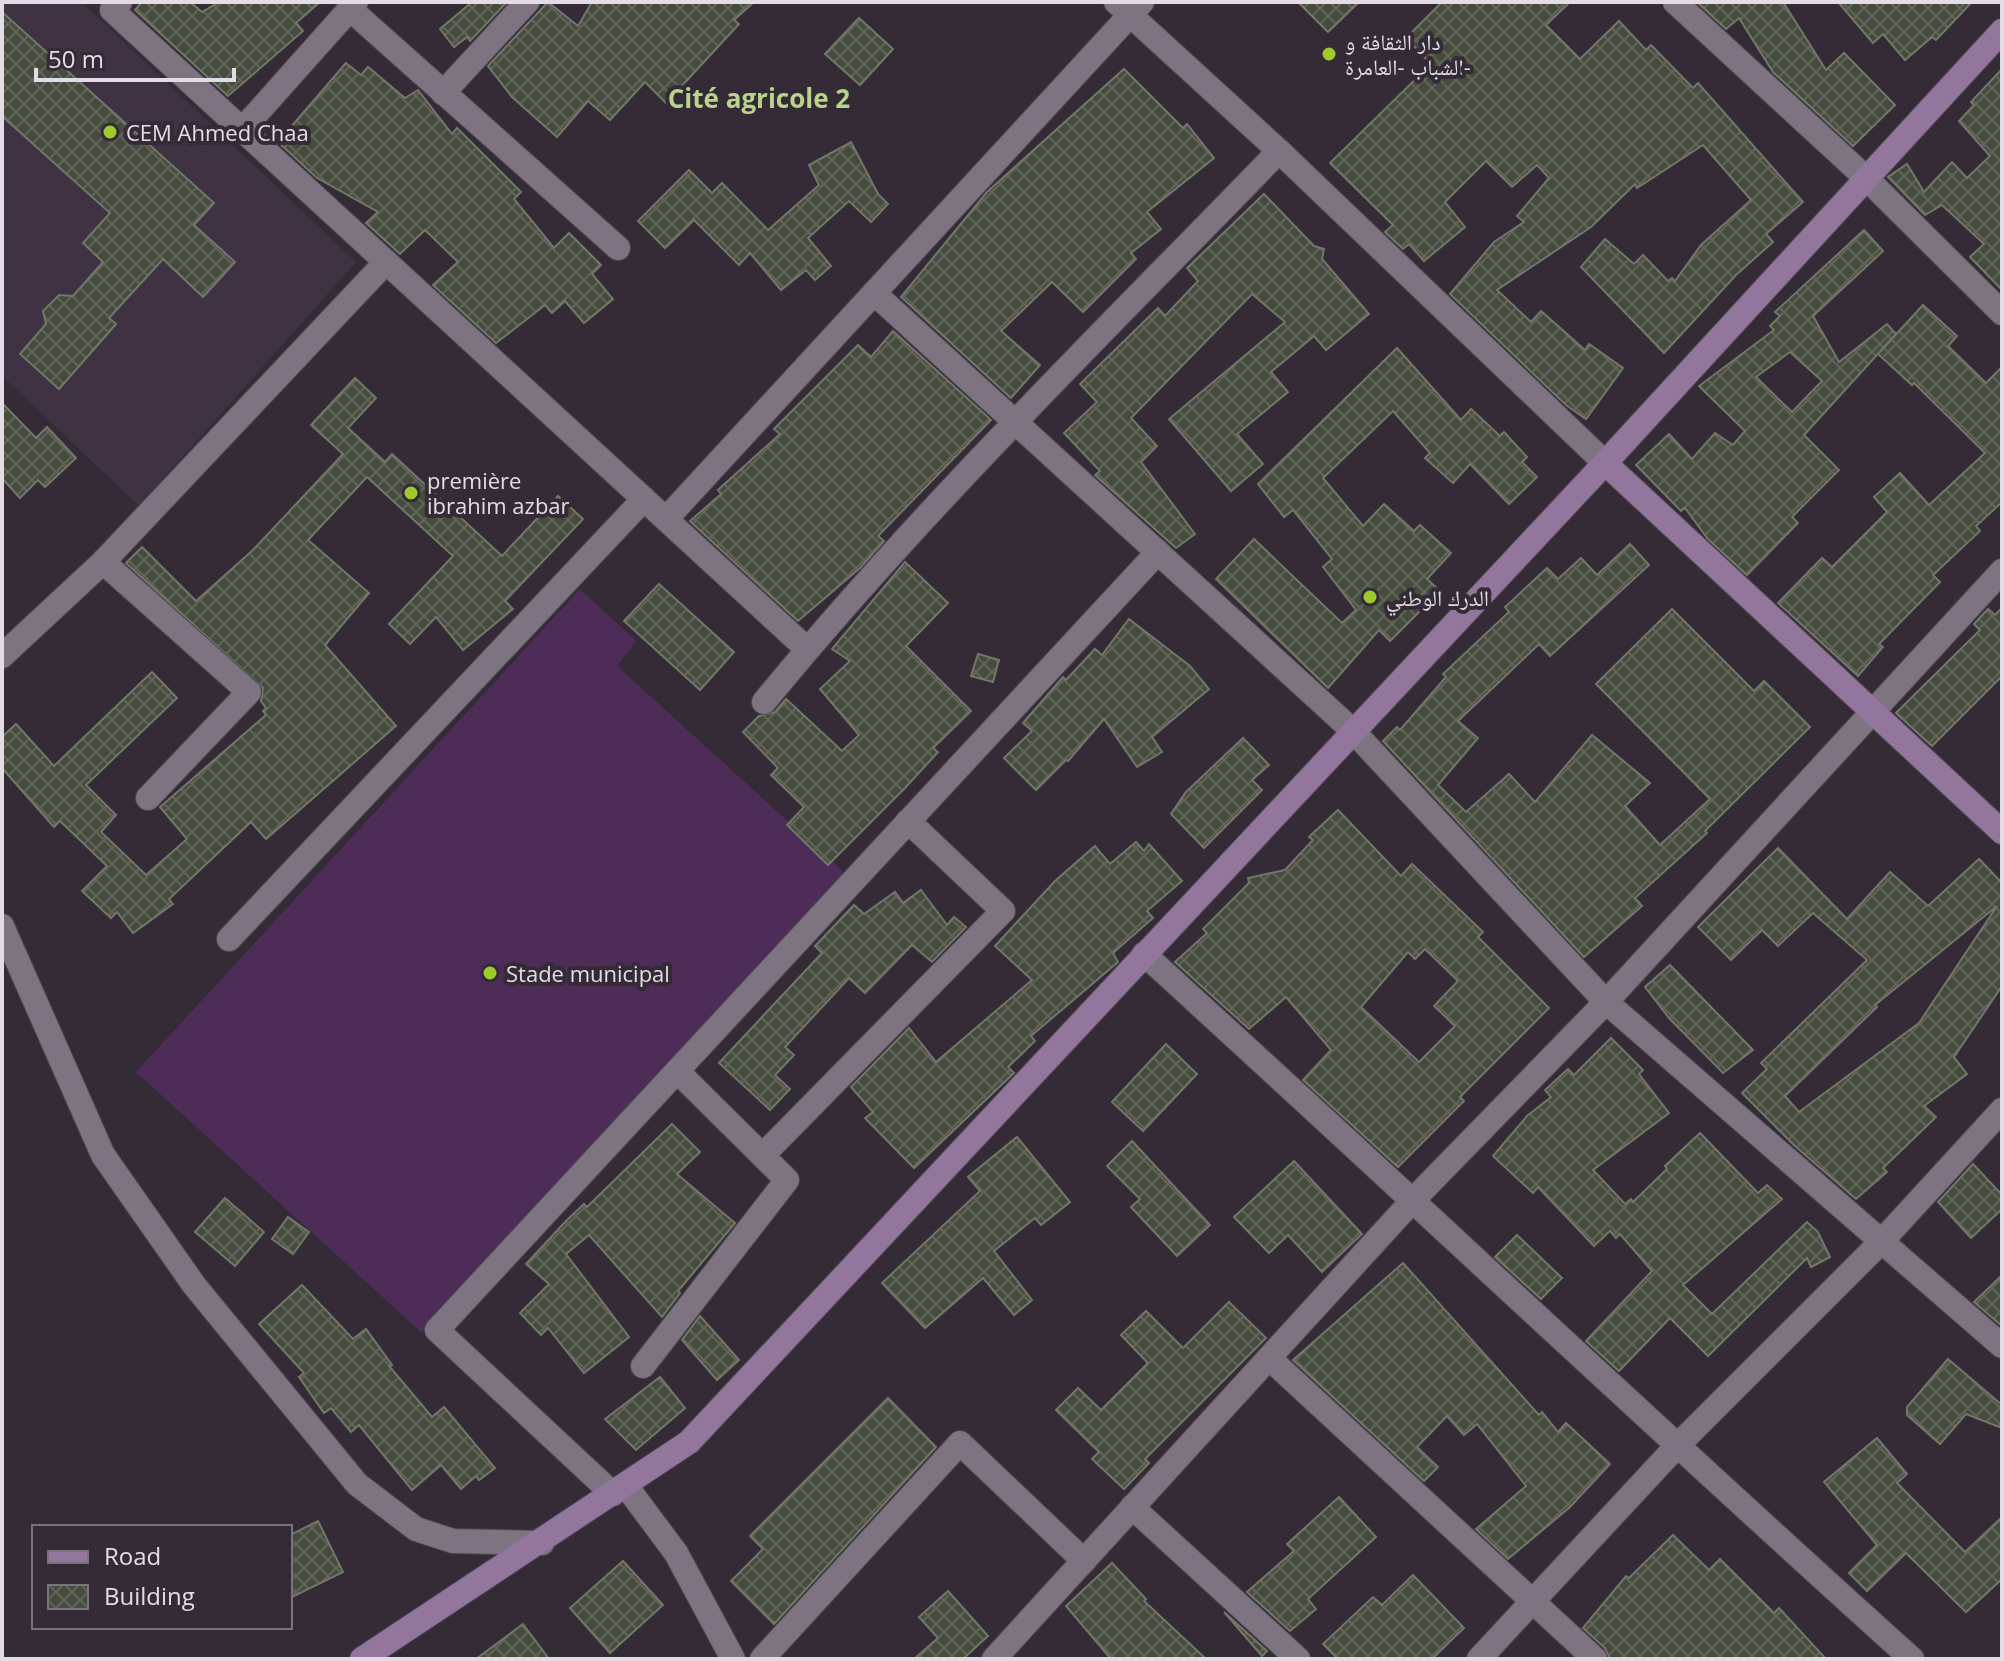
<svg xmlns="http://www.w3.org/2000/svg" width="2004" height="1661" font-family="'Open Sans','Noto Naskh Arabic',sans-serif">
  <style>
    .built { fill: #3f3243 }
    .grass { fill: #4d2d57 }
    .building { fill: url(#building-cross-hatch); stroke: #727869; stroke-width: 2; fill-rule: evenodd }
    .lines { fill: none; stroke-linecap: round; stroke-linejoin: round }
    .street-casing { stroke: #4f4851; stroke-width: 26 }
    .secondary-casing { stroke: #4f4851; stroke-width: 26 }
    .street { stroke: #7e7381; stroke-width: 24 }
    .secondary { stroke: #93769c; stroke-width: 24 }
    .poi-dot { fill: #9fca2c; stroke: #342b37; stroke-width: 3 }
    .labels { text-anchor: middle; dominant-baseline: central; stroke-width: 8; stroke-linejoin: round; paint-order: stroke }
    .poi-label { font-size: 22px; fill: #e2dde4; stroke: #342b37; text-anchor: start }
    .quarter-label { font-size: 26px; font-weight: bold; fill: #bad38a; stroke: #342b37 }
  </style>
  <defs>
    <pattern id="building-cross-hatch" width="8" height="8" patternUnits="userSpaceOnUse" patternTransform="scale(2)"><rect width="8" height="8" fill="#464c3d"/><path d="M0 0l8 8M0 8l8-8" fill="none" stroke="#606559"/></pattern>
  </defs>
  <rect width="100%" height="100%" fill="#342b37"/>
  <path class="built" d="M2,2H82L356,262L139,506L2,376Z"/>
  <path class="grass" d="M580,589L636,641L617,666L845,873L422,1333L136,1072Z"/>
  <g class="building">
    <path d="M142,2H190L202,12L219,2H320L296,23L303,31L228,96L135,10Z"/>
    <path d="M472,2L506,3L470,41L467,37L454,47L440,29Z"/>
    <path d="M548,2L578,26L592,2H754L734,20L739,24L666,103L645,82L610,120L588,101L557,137L512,97L488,66Z"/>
    <path d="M1298,2H1359L1328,32Z"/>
    <path d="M1442,2H1570L1546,25L1580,59L1619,21L1646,50L1651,45L1693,88L1698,83L1803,202L1766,234L1773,242L1736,275L1664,353L1581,267L1605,239L1634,264L1643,255L1668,281L1672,278L1675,281L1701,245L1751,200L1703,145L1637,188L1635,184L1591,227L1497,290L1531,322L1541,311L1585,350L1589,344L1623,368L1586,419L1566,405L1450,294L1494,242L1524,222L1517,216L1549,178L1537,165L1512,187L1486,161L1445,202L1465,227L1424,261L1409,244L1403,249L1385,232L1393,225L1330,163L1431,64L1406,38Z"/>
    <path d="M1697,2H1783L1826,70L1844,53L1895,105L1853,146L1773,72L1739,18L1726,29Z"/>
    <path d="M1838,2H1972L1936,40L1932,37L1905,60L1883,34L1873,43Z"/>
    <path d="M2,12L214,203L194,225L235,262L203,297L163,259L109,318L116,324L59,389L20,354L46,324L43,311L59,295L73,296L103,262L83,243L110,213L2,116Z"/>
    <path d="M859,18L893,49L860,85L825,54Z"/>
    <path d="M346,63L361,75L368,67L405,98L418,90L452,134L457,128L521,192L514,199L554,248L569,233L601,265L592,274L613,299L584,323L565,301L552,313L545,305L496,343L433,285L458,262L425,230L400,254L366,223L378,212L317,178L278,142Z"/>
    <path d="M1124,69L1183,128L1187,124L1214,158L1147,212L1161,229L1131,253L1136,259L1083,312L1052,282L1001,331L1040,365L1011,398L901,297L987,192Z"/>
    <path d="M2002,69V290L1970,257L1984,244L1942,205L1925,215L1888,177L1907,164L1924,192L1952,162L1967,178L1990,156L1959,121L1974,105L1971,102Z"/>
    <path d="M851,142L878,194L888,204L871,222L849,201L808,238L831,266L815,280L806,270L781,290L750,253L739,265L694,220L665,248L638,221L689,170L712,193L722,183L768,230L819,185L809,165Z"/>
    <path d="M1264,194L1314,246L1324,249L1322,259L1369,314L1326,350L1314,336L1271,372L1288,392L1237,434L1263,464L1231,491L1169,419L1285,322L1252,294L1131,418L1157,446L1141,462L1195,534L1176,548L1095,475L1100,471L1064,433L1097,402L1080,384L1158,308L1165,316L1198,281L1187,268Z"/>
    <path d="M1864,230L1883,251L1813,316L1839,362L1887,324L1896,334L1804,435L1839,470L1792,517L1798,523L1747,575L1708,539L1685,508L1681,511L1636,465L1669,434L1692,459L1715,433L1733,445L1745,431L1699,386L1774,330L1770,326L1780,316L1775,312ZM1790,352L1822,381L1792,412L1756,377Z"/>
    <path d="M1923,305L1957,336L1948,346L1986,383L2002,367V502L1976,526L1980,531L1933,575L1940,582L1879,644L1883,647L1858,676L1778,603L1822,558L1832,567L1887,512L1874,497L1900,473L1929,505L1985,453L1914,383L1912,385L1878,354Z"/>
    <path d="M893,331L991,420L878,536L884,541L860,568L798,621L690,521L721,494L718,490L780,434L774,429L858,345L871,357Z"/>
    <path d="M1397,348L1461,420L1471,409L1500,436L1504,432L1527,457L1522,462L1537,477L1509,504L1470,464L1453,483L1425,458L1430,453L1393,411L1323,478L1363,526L1384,504L1414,531L1420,525L1451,553L1427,579L1440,591L1390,641L1379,630L1328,688L1216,579L1254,539L1342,623L1356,610L1323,567L1332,559L1293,510L1284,517L1258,484Z"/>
    <path d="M355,378L376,398L348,428L385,462L392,454L502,556L558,496L583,519L505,601L513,609L463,650L436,617L410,644L389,624L453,556L367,477L308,540L369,593L325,645L396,726L266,839L251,822L169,899L173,904L133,933L117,912L111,918L82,891L107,866L60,821L54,827L2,768V737L16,724L54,766L152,672L177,698L86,785L116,815L101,832L146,875L187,839L160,807L266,715L263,711L266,708L261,701L263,688L126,563L142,547L196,601L253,550L343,454L311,425Z"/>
    <path d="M2,403L36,438L47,427L76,458L45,487L38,480L20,498L2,478Z"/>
    <path d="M1630,544L1649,565L1550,656L1539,644L1458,721L1478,738L1438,785L1466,812L1509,774L1535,802L1592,735L1650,783L1625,806L1660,845L1710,799L1596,684L1672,609L1754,691L1764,681L1810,727L1705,831L1707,833L1635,898L1642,906L1584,957L1383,741L1397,727L1400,730L1446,677L1443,674L1509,612L1505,607L1547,568L1558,579L1581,558L1597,575Z"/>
    <path d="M905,562L948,603L906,646L971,711L933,748L938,752L904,789L828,865L787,825L804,807L771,775L778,768L743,732L759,716L775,712L786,699L842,751L859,735L820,689L850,661L832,649Z"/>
    <path d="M659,584L734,652L700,690L624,621Z"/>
    <path d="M2002,608V676L1932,746L1896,713L1980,630L1974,624L1988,609L1995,615Z"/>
    <path d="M1129,619L1190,666L1209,689L1152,737L1162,752L1137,767L1104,719L1068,761L1066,760L1036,790L1004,758L1032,731L1023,723L1063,677L1066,680L1095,649L1102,655Z"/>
    <path d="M978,654L999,660L993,682L971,676Z"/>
    <path d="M1243,738L1269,765L1252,780L1262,790L1204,848L1171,814L1186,792Z"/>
    <path d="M1338,810L1401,876L1412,864L1483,932L1478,937L1549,1008L1460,1097L1464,1101L1398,1167L1303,1080L1331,1050L1286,997L1249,1029L1175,962L1207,933L1203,929L1249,883L1248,878L1285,870L1313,840L1309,837ZM1425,949L1458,981L1434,1006L1455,1026L1419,1062L1361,1007L1408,952L1415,959Z"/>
    <path d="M1136,842L1144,851L1149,844L1182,881L1147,911L1153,918L1113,953L1118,962L1031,1036L1035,1041L1008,1067L1014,1073L914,1168L865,1118L873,1112L851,1087L909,1028L936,1062L1032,980L995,946L1055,881L1095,846L1110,864Z"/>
    <path d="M1778,848L1847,919L1890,872L1928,906L1979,859L2002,883V986L1954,1057L1967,1074L1924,1106L1936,1117L1883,1168L1887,1172L1856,1199L1795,1146L1742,1093L1767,1069L1761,1063L1867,960L1813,913L1778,946L1762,930L1731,960L1698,927ZM1997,906L1919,1023L1799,1112L1785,1096L1877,1007L1875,1005Z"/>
    <path d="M921,890L947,925L954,917L966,927L932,962L912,945L865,993L849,978L785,1047L794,1055L775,1075L790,1089L770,1110L719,1063L822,953L815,946L854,905L864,914L895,892L903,903Z"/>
    <path d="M1670,965L1753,1050L1723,1073L1669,1018L1645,987Z"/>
    <path d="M1611,1038L1643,1070L1639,1074L1669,1113L1593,1170L1625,1204L1631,1199L1633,1202L1667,1169L1665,1166L1700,1133L1758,1193L1767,1185L1782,1199L1683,1285L1712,1314L1807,1222L1818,1232L1830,1257L1811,1267L1807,1258L1708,1356L1670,1318L1619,1371L1586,1341L1652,1271L1620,1234L1616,1238L1610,1231L1594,1246L1538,1187L1533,1193L1493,1156L1527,1116L1551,1097L1545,1090L1568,1069L1574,1075Z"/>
    <path d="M1166,1044L1197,1074L1143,1131L1112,1102Z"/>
    <path d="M672,1124L700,1152L677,1174L735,1223L678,1291L680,1293L662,1317L589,1235L566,1254L629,1337L584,1373L548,1328L541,1335L520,1313L549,1284L526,1264L566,1221L584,1204L587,1207Z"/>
    <path d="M1017,1137L1070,1202L1041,1225L1035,1218L994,1251L1032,1300L1014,1315L983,1278L925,1328L882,1283L980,1191L968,1177Z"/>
    <path d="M1132,1141L1210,1225L1177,1256L1131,1207L1140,1199L1107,1166Z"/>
    <path d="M1294,1161L1362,1234L1322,1272L1288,1235L1269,1253L1234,1217Z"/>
    <path d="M1973,1164L2002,1195V1209L1971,1238L1938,1202Z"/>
    <path d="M225,1198L264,1232L235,1266L195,1232Z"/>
    <path d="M288,1217L309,1232L293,1254L272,1239Z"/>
    <path d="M1517,1235L1562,1278L1541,1299L1495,1257Z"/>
    <path d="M1403,1263L1539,1415L1542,1412L1558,1432L1566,1423L1610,1464L1570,1507L1508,1559L1476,1529L1526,1486L1477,1424L1464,1435L1447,1416L1417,1447L1438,1467L1424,1481L1293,1360Z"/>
    <path d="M2002,1275V1326L1974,1302Z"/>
    <path d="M302,1285L353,1339L366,1329L392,1365L389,1366L432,1417L444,1407L495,1468L479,1480L476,1476L461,1489L441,1465L412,1490L359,1425L351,1432L331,1408L324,1413L299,1377L304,1373L259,1324Z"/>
    <path d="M1229,1302L1266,1338L1145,1459L1149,1463L1124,1489L1092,1459L1099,1452L1056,1410L1078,1388L1101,1410L1148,1363L1121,1335L1146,1311L1183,1348Z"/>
    <path d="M700,1316L739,1360L717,1380L682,1340Z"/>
    <path d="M1948,1359L2002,1405V1428L1966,1414L1940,1444L1907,1415V1407Z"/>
    <path d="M660,1377L685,1408L636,1450L605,1419Z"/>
    <path d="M888,1398L936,1447L774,1624L731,1581L763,1549L750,1536Z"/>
    <path d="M1877,1438L1907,1474L1897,1483L1965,1552L2002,1517V1579L1966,1612L1906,1553L1867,1591L1849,1573L1877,1545L1824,1482Z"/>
    <path d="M1339,1497L1376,1537L1308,1599L1316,1609L1290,1631L1247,1592L1294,1551L1287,1544Z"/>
    <path d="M318,1521L343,1572L290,1598V1535Z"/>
    <path d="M1673,1535L1709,1570L1720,1559L1774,1613L1779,1608L1826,1659H1610L1605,1648L1583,1628L1626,1576L1629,1578Z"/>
    <path d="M623,1561L663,1605L610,1653L570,1608Z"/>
    <path d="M1112,1563L1146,1599L1144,1601L1206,1659H1111L1066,1606Z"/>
    <path d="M1413,1575L1464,1628L1432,1659H1338L1323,1644L1373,1597L1382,1605Z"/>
    <path d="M948,1591L988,1636L963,1659H914L938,1638L919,1617Z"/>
    <path d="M1224,1612L1267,1651L1262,1656Z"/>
    <path d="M523,1624L549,1659H476Z"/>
  </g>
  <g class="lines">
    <g class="street-casing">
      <g id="street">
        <path d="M120,2L112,10L807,649"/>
        <path d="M1116,2L1279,151L1605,463"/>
        <path d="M1675,2L1866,178L2002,313"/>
        <path d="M350,9L618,248"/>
        <path d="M443,93L527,2"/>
        <path d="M242,130L356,2"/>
        <path d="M874,293L1352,730L1606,1002L2002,1346"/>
        <path d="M666,519L1142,2"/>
        <path d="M2,656L103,562"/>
        <path d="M764,702C922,509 1105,331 1279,151"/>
        <path d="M148,798L249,692L103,562L386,262"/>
        <path d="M2,926L103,1155L194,1285L357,1484L416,1529L453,1541L542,1543"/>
        <path d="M229,939L644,499"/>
        <path d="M1144,954C1401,1188 1654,1427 1912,1659"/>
        <path d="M763,1155L1003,911L908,821"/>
        <path d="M1269,1358L1595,1659"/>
        <path d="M643,1366L787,1180L677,1071"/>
        <path d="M626,1486L676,1553L733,1659"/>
        <path d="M613,1494L437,1330L1158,552"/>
        <path d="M1132,1507L1298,1659"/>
        <path d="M762,1659L960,1443L1084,1561"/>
        <path d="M994,1659L1414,1199L1606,1002L2002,571"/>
        <path d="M1479,1659L1676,1447L1881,1242L2002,1110"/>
      </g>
    </g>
    <g class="secondary-casing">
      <g id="secondary">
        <path d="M1605,463L2002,832"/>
        <path d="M362,1659L689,1442L1605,463L2002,31"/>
      </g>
    </g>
    <use href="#street" class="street"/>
    <use href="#secondary" class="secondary"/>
  </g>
  <g class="poi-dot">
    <circle cx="1329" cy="54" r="8"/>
    <circle cx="110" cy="132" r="8"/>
    <circle cx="411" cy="493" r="8"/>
    <circle cx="1370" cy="597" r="8"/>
    <circle cx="490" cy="973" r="8"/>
  </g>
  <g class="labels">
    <g class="poi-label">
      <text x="1345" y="41">دار الثقافة و<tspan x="1345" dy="25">الشباب -العامرة-</tspan></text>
      <text x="126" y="132">CEM Ahmed Chaa</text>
      <text x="427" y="480">première<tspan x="427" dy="25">ibrahim azbar</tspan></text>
      <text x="1386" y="597">الدرك الوطني</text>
      <text x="506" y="973">Stade municipal</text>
    </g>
    <g class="quarter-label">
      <text x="759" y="98">Cité agricole 2</text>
    </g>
  </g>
  <rect width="2004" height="1661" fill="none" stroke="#e2dde4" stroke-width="8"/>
  <rect x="32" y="1525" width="260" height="104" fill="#342b37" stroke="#7a727c" stroke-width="2"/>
  <rect x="48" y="1551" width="40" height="12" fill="#93769c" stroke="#7a727c" stroke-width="2"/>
  <text x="104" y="1565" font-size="24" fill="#e2dde4">Road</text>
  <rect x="48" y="1585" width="40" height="24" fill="url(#building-cross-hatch)" stroke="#7a727c" stroke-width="2"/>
  <text x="104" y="1605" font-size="24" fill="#e2dde4">Building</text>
  <path d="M36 68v12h198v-12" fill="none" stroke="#e2dde4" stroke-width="4"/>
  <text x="48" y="68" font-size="24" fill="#e2dde4" stroke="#342b37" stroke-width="6" paint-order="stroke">50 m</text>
</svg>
